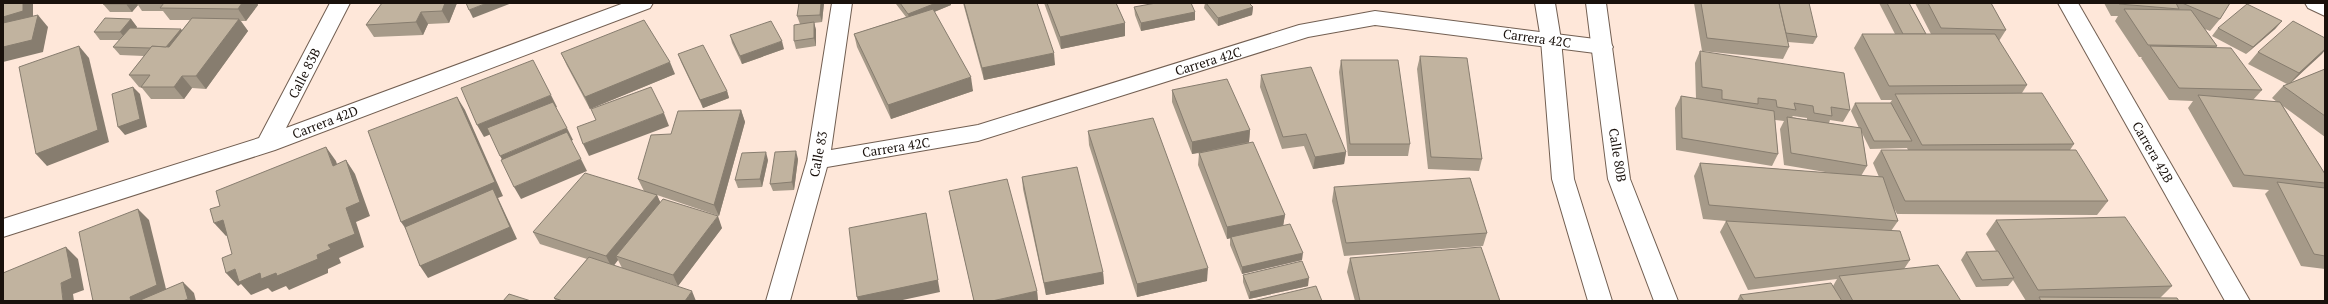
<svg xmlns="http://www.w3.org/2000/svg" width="2328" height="304" font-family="'PT Serif',serif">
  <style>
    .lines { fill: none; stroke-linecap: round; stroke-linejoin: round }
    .street-casing { stroke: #725f52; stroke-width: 2 }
    .secondary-casing { stroke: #725f52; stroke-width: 2 }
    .street { fill: #fff; fill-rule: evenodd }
    .secondary { fill: #fff; fill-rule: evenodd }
    .wall { fill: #a69a89; fill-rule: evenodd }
    .shaded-wall { fill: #877d6f }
    .building { fill: #c1b39f; stroke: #877d6f }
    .labels { text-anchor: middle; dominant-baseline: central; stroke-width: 3; stroke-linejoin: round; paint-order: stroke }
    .street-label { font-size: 13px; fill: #19110c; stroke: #fff }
  </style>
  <rect width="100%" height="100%" fill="#fee7d9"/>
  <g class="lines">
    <g class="street-casing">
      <g id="street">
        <path d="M330,3H350L286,128L624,3H653L650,8L275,150L3,237V219L259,138Z"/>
        <path d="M832,3H852L831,150L978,125L1299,25L1375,11L1603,40L1610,42L1613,47L1610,52L1603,54L1375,25L1308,37L978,141L827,167L790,301H766L807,160Z"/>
        <path d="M2058,3H2078L2250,301H2225Z"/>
        <path d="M2305,3H2325V16L2308,8Z"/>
      </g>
    </g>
    <g class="secondary-casing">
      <g id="secondary">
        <path d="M1535,3H1555L1561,40L1574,179L1612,301H1588L1552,179L1541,40Z"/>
        <path d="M1586,3H1606L1630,179L1678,301H1654L1608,179Z"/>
      </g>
    </g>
    <use href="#street" class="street"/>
    <use href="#secondary" class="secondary"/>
  </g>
  <g class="wall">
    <path d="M104,3H257L258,5L246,21H241L248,31L206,89L192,88L184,99H151L142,88L139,87L129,75L144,56L120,55L113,47L120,40H100L94,32L131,19L137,27L136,28L182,30L190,20H170L163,11H142L138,5L132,12H110L103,4Z"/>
    <path d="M382,3H457L449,23L428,24L423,35L374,37L366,25Z"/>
    <path d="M824,3L822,22L814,23L816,30V46L796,49L794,41L800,24L797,16Z"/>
    <path d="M896,3H951V5L934,12L973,91L891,119L857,47L854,34L906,17L896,4Z"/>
    <path d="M963,3H1037L1055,65L984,80Z"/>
    <path d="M1044,3H1116L1125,23V36L1061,49Z"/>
    <path d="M1205,3H1249L1253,7L1252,15L1218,26L1204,8Z"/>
    <path d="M1694,3H1804L1817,37L1813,44L1788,42L1789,47L1783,59L1702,51Z"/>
    <path d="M1879,3H1909L1926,34H1931L1915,3H1991L2006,30L1999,41L2027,85L2022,93L2074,144L2070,150L2108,201L2097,215L1897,214L1894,208L1898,221L1891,231L1910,260L1904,269L1961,301H1737L1740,295L1833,286L1837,279L1748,290L1720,232L1726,221L1703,219L1694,176L1700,163L1831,173L1784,165L1780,129L1784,121L1775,120L1778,154L1772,166L1676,150L1675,108L1681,96L1696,99L1695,63L1700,51L1850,110L1843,122L1830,120L1829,123L1859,128L1851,111L1855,103H1890L1892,100H1881L1854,48L1862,34H1895ZM1793,116L1807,118V120L1792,117ZM1862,133L1870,149L1907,148L1908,150H1881L1873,163L1879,177L1861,176L1867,166Z"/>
    <path d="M2104,3H2230L2220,19L2210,31L2205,29L2217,46L2216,48L2262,90L2253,100L2277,102L2272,98L2283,86L2287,84L2248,64L2258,52L2325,38V50L2291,83L2325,69V137L2283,106L2325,174V269L2301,266L2265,194L2269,190L2233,187L2188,108L2193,101L2169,100L2141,58L2142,57H2139L2115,21L2118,16H2111Z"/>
    <path d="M1134,7L1195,12V20L1141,31L1135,15Z"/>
    <path d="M2282,21L2275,29L2246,54L2212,36L2218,28Z"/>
    <path d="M730,35L784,49L742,64L732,43Z"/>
    <path d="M561,53L675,74L590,109L567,66Z"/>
    <path d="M678,54L727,91L729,98L703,108L681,62Z"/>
    <path d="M1420,56L1482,159L1479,171L1428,169L1417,69Z"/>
    <path d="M1341,60L1410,144L1408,156H1348L1339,72Z"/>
    <path d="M1261,75L1346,152L1344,164L1313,169L1304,146L1282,149L1260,87Z"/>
    <path d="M1172,90L1250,130L1249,142L1285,215L1283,226L1302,260L1242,274L1230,245V238L1227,239L1198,165L1199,153L1192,154L1172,102Z"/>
    <path d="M741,110L745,122L719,216L657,195L660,202L722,228L678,286L622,268L618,260L614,265L696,301H556L554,298L587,259L540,244L533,232L644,191L638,179L671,134Z"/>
    <path d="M1088,131L1207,281L1137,297L1089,145Z"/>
    <path d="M798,159L794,190L773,191L770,184Z"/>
    <path d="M768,160L762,187L738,188L735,180Z"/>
    <path d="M1022,177L1103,272L1104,284L1046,295L1023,189Z"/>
    <path d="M1334,187L1487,233L1483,246L1344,256L1332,201Z"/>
    <path d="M949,191L1037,291L1038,301H974Z"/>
    <path d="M1996,220L2172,286L2160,298L2179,301H2026L2013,280L2008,286L1976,287L1961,260L1966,252L1996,251L1986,234Z"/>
    <path d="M1350,258L1500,301H1355L1347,272Z"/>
    <path d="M1243,275L1308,286L1249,299L1243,282Z"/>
  </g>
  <g class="shaded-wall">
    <path d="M23,3H33V23L3,32V17Z"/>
    <path d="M127,3H136L138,5L132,12L126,4Z"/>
    <path d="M242,3H257L258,5L246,21L238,9Z"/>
    <path d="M445,3H457L449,23L442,11Z"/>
    <path d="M487,3H512L473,18L469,10Z"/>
    <path d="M821,3H824L822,22L820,15Z"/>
    <path d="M936,3H951V5L910,22L908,14Z"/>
    <path d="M1253,7L1252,15L1218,26V18Z"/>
    <path d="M421,12L428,24L423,35L416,22Z"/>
    <path d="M1195,12V20L1141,31V23Z"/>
    <path d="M38,15L48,27L43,52L3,62V47Z"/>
    <path d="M131,19L137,27L127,40L120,32Z"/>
    <path d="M239,19L248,31L206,89L196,76Z"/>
    <path d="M2282,21L2275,29L2246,54L2253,47Z"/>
    <path d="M814,22L816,30V46L814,38Z"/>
    <path d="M1125,23V36L1061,49L1060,37Z"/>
    <path d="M181,29L187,36L171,56L165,48Z"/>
    <path d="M782,41L784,49L742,64L740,56Z"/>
    <path d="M79,46L89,58L109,142L47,166L36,154Z"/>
    <path d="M2325,49V50L2322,54L2288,85L2299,73Z"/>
    <path d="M1054,53L1055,65L984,80L982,68Z"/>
    <path d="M670,62L675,74L590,109L585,97Z"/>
    <path d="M182,76L192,88L184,99L174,87Z"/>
    <path d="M971,77L973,91L891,119L888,105Z"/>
    <path d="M133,87L140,94L147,127L125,135L118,127Z"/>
    <path d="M727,91L729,98L703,108L700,100Z"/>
    <path d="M551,95L557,107L484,137L477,125Z"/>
    <path d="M457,97L465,110L503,196L498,198L517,239L428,278L420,266L410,235L401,222Z"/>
    <path d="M741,110L745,122L719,216L714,205Z"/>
    <path d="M664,113L669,126L589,156L583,144Z"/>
    <path d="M567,128L573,140L507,168L500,156Z"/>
    <path d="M1250,130L1249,142L1192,154V142Z"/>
    <path d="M326,147L336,161L342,180L333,166Z"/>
    <path d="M796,151L798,159L794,190L792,182Z"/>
    <path d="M766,152L768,160L762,187L760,179Z"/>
    <path d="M1346,152L1344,164L1313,169L1315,157Z"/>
    <path d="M581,159L587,171L521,199L514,187Z"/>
    <path d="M346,160L355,174L370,216L356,222L364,247L339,258L341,263L328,269V273L289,290L286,286L272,292L268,288L251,295L241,284L238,286L226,273L235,269L260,273L317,255L328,245L346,208Z"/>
    <path d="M657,195L662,206L616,256L618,260L612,268L606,256Z"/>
    <path d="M138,209L149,220L168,297L159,301H130V297Z"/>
    <path d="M926,213L940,292L898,301H858L857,297Z"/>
    <path d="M1285,215L1283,226L1227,239V227Z"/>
    <path d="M718,216L722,228L678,286L673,275Z"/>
    <path d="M223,220L234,233L226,236L214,223Z"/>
    <path d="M66,247L78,259L84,290L73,294L74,301H63L61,283Z"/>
    <path d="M1303,253L1302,260L1242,274V267Z"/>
    <path d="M1208,268L1207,281L1137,297V284Z"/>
    <path d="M1103,272L1104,284L1046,295L1044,283Z"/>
    <path d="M1309,278L1308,286L1249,299L1250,292Z"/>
    <path d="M183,282L194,293L196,301H183Z"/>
    <path d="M692,291L696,301H685Z"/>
    <path d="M1037,291L1038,301H992Z"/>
  </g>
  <g class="building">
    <path d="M3,3H23V11L3,17Z"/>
    <path d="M104,3H127L126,4H103Z"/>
    <path d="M164,3H242L238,9L160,8Z"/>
    <path d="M382,3H445L442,11L421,12L416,22L366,25Z"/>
    <path d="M466,3H487L469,10Z"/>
    <path d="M799,3H821L820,15L797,16Z"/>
    <path d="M900,3H936L908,14Z"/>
    <path d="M964,3H1037L1054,53L982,68Z"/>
    <path d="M1047,3H1116L1125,23L1060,37Z"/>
    <path d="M1156,3H1191L1195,12L1141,23L1134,7Z"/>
    <path d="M1206,3H1249L1253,7L1218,18Z"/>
    <path d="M1701,3H1779L1789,47L1707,38Z"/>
    <path d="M1779,3H1809L1817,37L1786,33Z"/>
    <path d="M1887,3H1909L1926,34H1903Z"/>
    <path d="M1928,3H1991L2006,30L1941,28Z"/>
    <path d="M2119,3H2176L2179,9L2119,4Z"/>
    <path d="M2182,3H2230L2220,19Z"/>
    <path d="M2247,4L2282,21L2253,47L2218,28Z"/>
    <path d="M933,9L971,77L888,105L854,34Z"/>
    <path d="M2124,9L2191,10L2217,46L2148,45Z"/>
    <path d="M38,15L32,40L3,47V23Z"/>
    <path d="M105,18L131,19L120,32H94Z"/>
    <path d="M192,18L239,19L196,76H182L174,87H141L150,75H129L152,46L169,47Z"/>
    <path d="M644,20L670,62L585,97L561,53Z"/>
    <path d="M771,21L782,41L740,56L730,35Z"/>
    <path d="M2293,21L2325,38V49L2299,73L2258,52Z"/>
    <path d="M814,22V38L794,41V25Z"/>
    <path d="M130,28L181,29L166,47L152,46L150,48L113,47Z"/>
    <path d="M1862,34H1995L2027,85L1889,86Z"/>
    <path d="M703,45L727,91L700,100L678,54Z"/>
    <path d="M79,46L98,130L36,154L19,67Z"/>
    <path d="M2150,46L2231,48L2262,90L2179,88Z"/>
    <path d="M1700,51L1844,73L1850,110L1831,107L1832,116L1814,113L1813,106L1794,103L1796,110L1777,107L1776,100L1758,98V104L1722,99V90L1702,87Z"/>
    <path d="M1420,56L1467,58L1482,159L1431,157Z"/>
    <path d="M533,60L551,95L477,125L461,88Z"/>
    <path d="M1341,60H1398L1410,144H1350Z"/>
    <path d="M1311,67L1346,152L1315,157L1306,134L1283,137L1261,75Z"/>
    <path d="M2325,69V116L2283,86Z"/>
    <path d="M1227,79L1250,130L1192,142L1172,90Z"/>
    <path d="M133,87L140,119L118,127L112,94Z"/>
    <path d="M651,87L664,113L583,144L577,127L596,120L591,109Z"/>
    <path d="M2042,93L2074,144L1922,145L1895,94Z"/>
    <path d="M2198,95L2280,102L2325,174V183L2244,175Z"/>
    <path d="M1681,96L1774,111L1778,154L1682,138Z"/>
    <path d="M457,97L495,182L401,222L368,131Z"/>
    <path d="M553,102L567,128L500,156L487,128Z"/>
    <path d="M1855,103H1891L1912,141H1874Z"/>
    <path d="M741,110L714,205L638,179L651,135L671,134L678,111Z"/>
    <path d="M1787,117L1861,128L1867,166L1791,153Z"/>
    <path d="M1153,118L1208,268L1137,284L1088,131Z"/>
    <path d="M567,132L581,159L514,187L501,160Z"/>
    <path d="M1253,142L1285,215L1227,227L1199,153Z"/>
    <path d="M326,147L333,166L346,160L360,202L346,208L355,234L328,245L331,249L317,255L318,259L277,276L276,273L261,279L260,273L239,282L235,269L226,273L222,258L232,254L223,220L214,223L210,209L220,206L216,191Z"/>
    <path d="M1881,150H2076L2108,201H1905Z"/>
    <path d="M796,151L792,182L770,184L775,152Z"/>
    <path d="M766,152L760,179L735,180L742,153Z"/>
    <path d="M1700,163L1883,177L1898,221L1709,205Z"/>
    <path d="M1077,167L1103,272L1044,283L1022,177Z"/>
    <path d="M585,173L657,195L606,256L533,232Z"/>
    <path d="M1470,178L1487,233L1346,243L1334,187Z"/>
    <path d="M1007,179L1037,291L992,301H974L949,191Z"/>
    <path d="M2277,182L2325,188V256L2314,254Z"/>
    <path d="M493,189L510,227L420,266L405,227Z"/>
    <path d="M663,199L718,216L673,275L616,256Z"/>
    <path d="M138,209L157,285L130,297L131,301H93L79,232Z"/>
    <path d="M926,213L938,280L857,297L849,228Z"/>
    <path d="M2125,217L2172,286L2038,290L1996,220Z"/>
    <path d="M1726,221L1900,231L1910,260L1755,278Z"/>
    <path d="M1290,224L1303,253L1242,267L1231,237Z"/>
    <path d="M66,247L72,278L61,283L63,301H3V273Z"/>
    <path d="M1481,247L1500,301H1360L1350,258Z"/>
    <path d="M1998,251L2014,278L1982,280L1966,252Z"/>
    <path d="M589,257L692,291L685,301H563L554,298Z"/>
    <path d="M1302,261L1309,278L1250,292L1243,275Z"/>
    <path d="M1938,265L1961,301H1853L1839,276Z"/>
    <path d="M183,282L188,299L183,301H138Z"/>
    <path d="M1831,283L1842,301H1744L1740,295Z"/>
    <path d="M1316,286L1322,301H1253Z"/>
    <path d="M509,294L531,301H503Z"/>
    <path d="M2039,297L2177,298L2179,301H2041Z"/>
  </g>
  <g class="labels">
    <g class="street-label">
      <text transform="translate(1537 38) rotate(8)">Carrera 42C</text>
      <text transform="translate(1208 61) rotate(-17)">Carrera 42C</text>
      <text transform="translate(304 73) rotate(-63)">Calle 83B</text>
      <text transform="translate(325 122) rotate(-21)">Carrera 42D</text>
      <text transform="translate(896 147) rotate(-9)">Carrera 42C</text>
      <text transform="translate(2153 152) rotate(60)">Carrera 42B</text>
      <text transform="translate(818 154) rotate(-79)">Calle 83</text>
      <text transform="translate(1618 155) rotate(81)">Calle 80B</text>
    </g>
  </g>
  <rect width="2328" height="304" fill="none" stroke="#19110c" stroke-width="8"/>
</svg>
